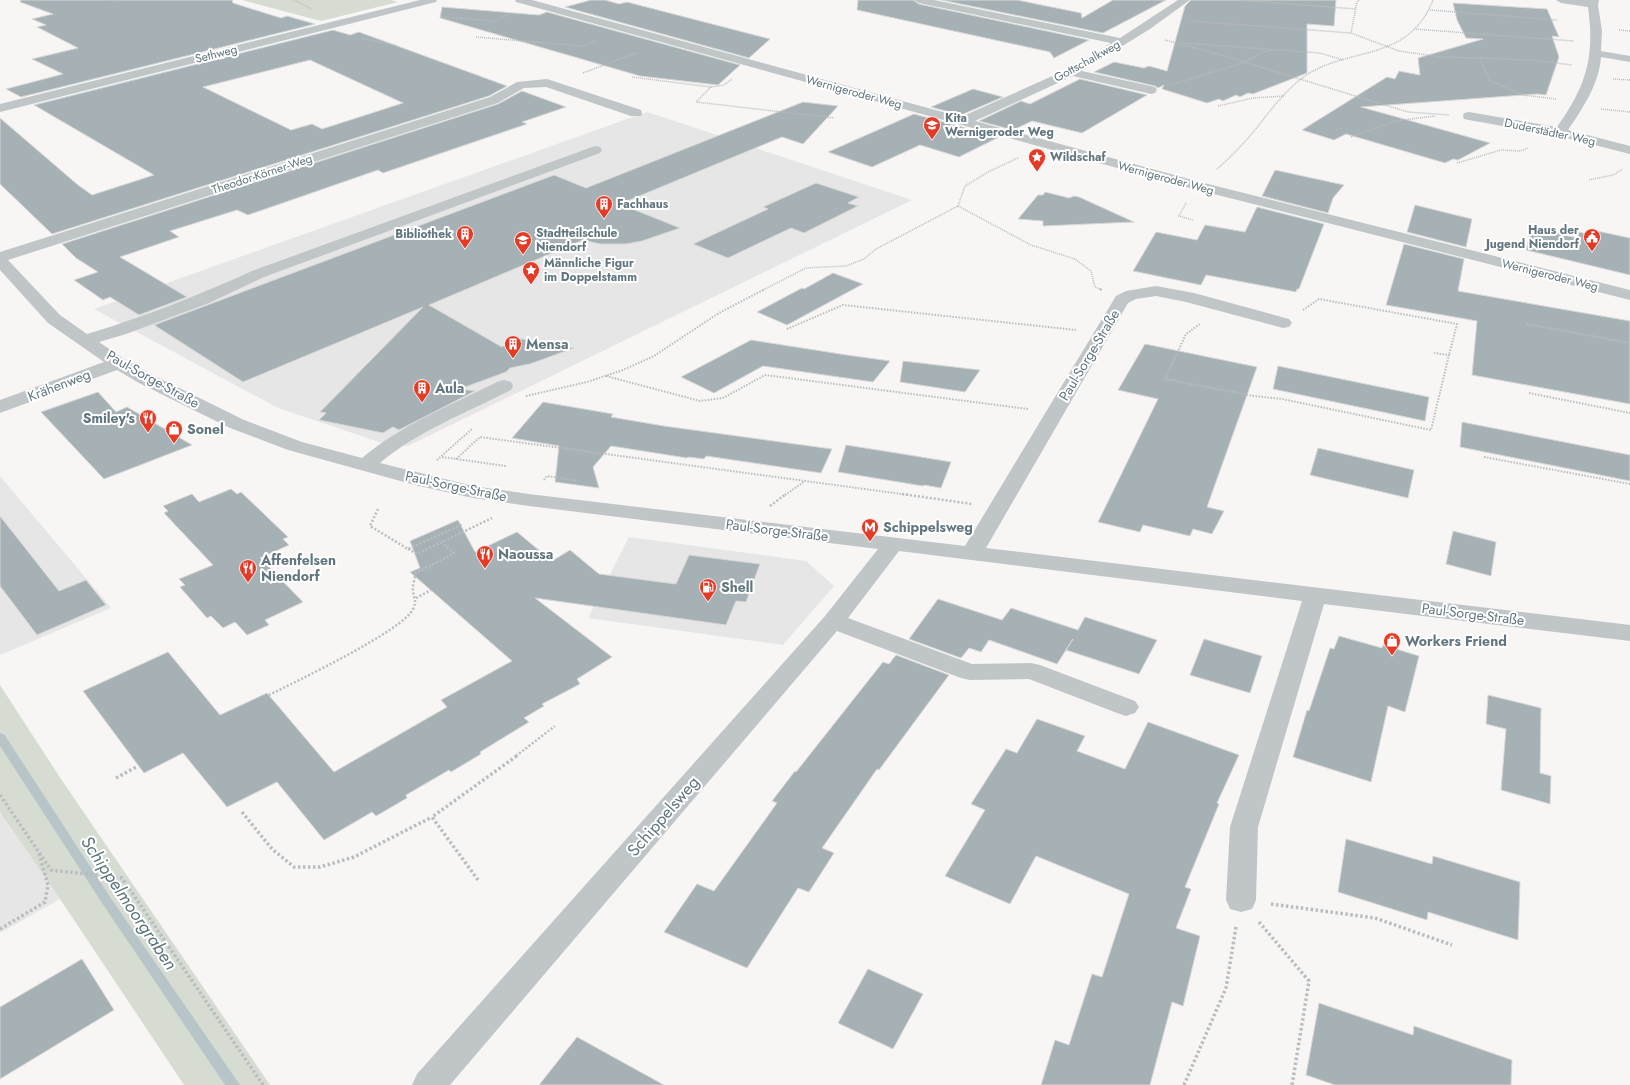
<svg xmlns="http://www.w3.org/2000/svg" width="1630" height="1085" font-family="Jost,sans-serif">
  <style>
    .built { fill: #e5e6e5 }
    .green { fill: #d7dcd3 }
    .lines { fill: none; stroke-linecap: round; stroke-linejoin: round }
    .stream { fill: #b7c5c8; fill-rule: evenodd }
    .building { fill: #a6b1b5; stroke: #d8d8d6; fill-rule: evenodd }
    .path-far3 { stroke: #babdbf; stroke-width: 1.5; stroke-dasharray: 1 1; stroke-linecap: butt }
    .path-far2 { stroke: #babdbf; stroke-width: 2; stroke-dasharray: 1.5 1.5; stroke-linecap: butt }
    .path-far1 { stroke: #babdbf; stroke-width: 2.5; stroke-dasharray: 2 2; stroke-linecap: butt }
    .path { stroke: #babdbf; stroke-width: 3.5; stroke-dasharray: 2.5 2.5; stroke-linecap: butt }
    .minor { fill: #c0c5c8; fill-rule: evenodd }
    .labels { text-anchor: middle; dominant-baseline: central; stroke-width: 4; stroke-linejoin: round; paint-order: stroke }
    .far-street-label { font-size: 12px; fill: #62767f; stroke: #fff }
    .far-poi-label { font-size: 12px; font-weight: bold; fill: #62767f; stroke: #fff; text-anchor: start }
    .poi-label { font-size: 14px; font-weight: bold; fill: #62767f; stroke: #fff; text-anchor: start }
    .street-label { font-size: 14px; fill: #62767f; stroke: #fff }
    .near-street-label { font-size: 17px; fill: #62767f; stroke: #fff }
    .near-water-label { font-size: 18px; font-style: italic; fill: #5c767a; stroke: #fff }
  </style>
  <rect width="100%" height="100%" fill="#f7f6f4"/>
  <g class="built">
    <path d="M647,112L912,200L408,446L385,444L278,408L94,309Z"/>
    <path d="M0,476L111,608L0,655Z"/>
    <path d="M629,537L806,561L834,586L783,645L588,618Z"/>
    <path d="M0,812L60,899L0,933Z"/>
  </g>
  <g class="green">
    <path d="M242,0H391L398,2L321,21Z"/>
    <path d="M0,685L61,779L270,1085H184L60,899L0,812Z"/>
  </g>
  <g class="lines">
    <path class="stream" d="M0,733L4,734L110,897L240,1085H225L102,903L0,746Z"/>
  </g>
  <g class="building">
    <path d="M21,0H232L233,3L281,18L287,16L315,24L21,97L6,89L63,74L32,59L78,48L37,27L46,25L32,19L53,14L20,2Z"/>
    <path d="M591,0H605L619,4L627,2L770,39L749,58L565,7Z"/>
    <path d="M858,0H913L919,4L1089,40L1054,58L1050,52L857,10Z"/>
    <path d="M941,0H1017L1081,13L1082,18L1113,0H1166L1103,33Z"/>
    <path d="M1191,0H1336L1334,26L1307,24V73L1253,94L1248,93L1240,97L1236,95L1223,101L1219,99L1207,103L1162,89L1164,85L1158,88L1155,86L1094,72L1114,62L1144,68L1149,66L1167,71L1185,6Z"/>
    <path d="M1453,3L1547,9L1559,37L1552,36L1559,57L1546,95L1537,94L1361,107L1490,143L1458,160L1453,159L1445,163L1346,134L1334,140L1302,130L1387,77L1395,79L1399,71L1420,75L1418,58L1483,39L1466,38L1457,20Z"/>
    <path d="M442,7L539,15L547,12L740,65L718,85L640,76L440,18Z"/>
    <path d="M333,30L350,35L359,32L507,86L489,96L52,234L0,184V118L78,185L92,195L154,175L34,105ZM310,60L403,103L322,129L312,124L291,130L203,87Z"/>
    <path d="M1080,79L1147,95L1082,133L1032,121L1013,130L979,121L1021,101L1030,104Z"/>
    <path d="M973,89L1003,97L961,115L931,107Z"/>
    <path d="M522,91L566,107L522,122L527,124L383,173L378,170L248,215L237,210L170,231L179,237L120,257L187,297L139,315L110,297L103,300L74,280L98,272L76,258L62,244L498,104Z"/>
    <path d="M803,102L838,106L803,144L782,137L620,204L680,228L642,241L626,244H600L583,240L429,305L502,347L516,338L574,348L530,364L510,368L506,372L460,389L475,391L399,430L393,427L383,433L319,420L326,413L320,412L423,307L243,382L154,325L554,175L586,188Z"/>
    <path d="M914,114L999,137L959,157L920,145L872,167L828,152Z"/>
    <path d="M1275,170L1344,185L1333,198L1328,213L1262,196Z"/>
    <path d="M816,183L859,197L848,203L858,206L804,233L791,228L728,258L693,244L768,209L763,207Z"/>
    <path d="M1045,192L1069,198L1074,196L1079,197L1134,222L1043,226V221L1018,219L1038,195H1043Z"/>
    <path d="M1415,205L1472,219L1466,247L1407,232Z"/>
    <path d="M1257,207L1324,224L1299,289H1297L1296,292L1206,275L1201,285L1133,271L1156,232L1197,240L1205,225L1245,232Z"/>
    <path d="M1531,228L1578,238L1579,232L1594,236L1597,231L1630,238V275L1526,250Z"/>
    <path d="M1404,244L1464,259L1458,291L1630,321V404L1472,375L1477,321L1386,305Z"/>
    <path d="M833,273L863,284L787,325L757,312L802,288L804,289Z"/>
    <path d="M751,340L847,355L890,361L873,382L763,366L714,393L681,377Z"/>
    <path d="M1145,344L1257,367L1207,507L1224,511L1212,534L1193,529L1190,536L1143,525L1140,532L1098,522L1158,399L1118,390Z"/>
    <path d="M903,361L980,370L965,392L900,382Z"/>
    <path d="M1278,366L1429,397L1425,421L1273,389Z"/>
    <path d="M98,392L116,412L127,407L192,445L104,479L41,412Z"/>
    <path d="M543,402L613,414L611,417L664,426L832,449L821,473L706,456L704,459L688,457L687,458L611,446L593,467L599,488L555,482L559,446L512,438Z"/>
    <path d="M1462,422L1630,455V481L1460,447Z"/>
    <path d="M846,445L909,455L951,462L941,488L924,485L923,486L838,472Z"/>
    <path d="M1318,448L1414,470L1408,498L1310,475Z"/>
    <path d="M231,489L237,494L241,492L288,537L283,539L289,545L260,558L303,602L265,620L269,625L247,635L235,622L223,628L211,616L207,618L180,587L185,585L179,579L213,565L164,513L168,511L163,506L192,494L199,502Z"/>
    <path d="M0,516L59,591L86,580L106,605L37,635L0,586Z"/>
    <path d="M458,520L475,552L517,532L552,561L570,550L599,574L676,584L689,555L760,564L746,602L736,601L726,625L535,598L612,657L577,679L580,684L542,704L544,706L524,718L529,722L480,752L481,754L451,772L449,770L406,795L407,798L376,816L372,812L324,840L277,782L227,807L183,753L144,773L83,691L168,652L220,715L267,693L334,772L447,707L441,700L512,661L410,572L420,568L410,541Z"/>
    <path d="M1453,531L1496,542L1491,576L1446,564Z"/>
    <path d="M938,599L1002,620L1011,608L1078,630L1085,617L1157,640L1139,674L1066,650L1073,639L1057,664L989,640L981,652L969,648L961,658L909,639Z"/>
    <path d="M1339,636L1382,648L1383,645L1419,656L1405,712L1388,706L1371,782L1293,757L1307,710L1309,711L1330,648L1334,649Z"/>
    <path d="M1204,639L1262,656L1250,693L1190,675Z"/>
    <path d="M896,655L949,675L879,770L877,769L822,848L834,853L809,892L798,888L747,968L664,932L697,884L714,891L777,803L772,801L795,771L796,772L883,662L889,664Z"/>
    <path d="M1488,695L1541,708L1540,773L1551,776L1550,804L1501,790L1506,729L1486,724Z"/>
    <path d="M1037,719L1085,736L1077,751L1125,769L1148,722L1239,755L1217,803L1219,804L1185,887L1191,889L1176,928L1200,936L1183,1006L1172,1002L1150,1085H1041L1055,1040L1069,1045L1092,974L1102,977L1129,894L1036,856L1010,904L945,876L985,810L971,804L1006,749L1017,753Z"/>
    <path d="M1346,839L1432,864L1433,856L1520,882L1518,940L1428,912L1427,920L1338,892Z"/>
    <path d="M82,959L114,1010L0,1079V1007Z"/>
    <path d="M868,969L923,994L893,1049L838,1023Z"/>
    <path d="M1319,1003L1413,1035L1414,1026L1512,1060L1511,1085H1335L1306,1075Z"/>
    <path d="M577,1037L664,1085H539Z"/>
  </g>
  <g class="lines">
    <g class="path-far3">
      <path d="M108,0L116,2"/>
      <path d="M294,0L312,9"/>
      <path d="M1238,0L1356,9"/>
      <path d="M1359,0L1357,2L1351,33L1399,51L1441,57L1480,58"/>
      <path d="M1430,10L1557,20"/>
      <path d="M442,17L495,21L509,14"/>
      <path d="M1190,21L1351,33"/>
      <path d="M1414,29L1574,41"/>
      <path d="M1619,30L1630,31"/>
      <path d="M476,37L581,46L596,41"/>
      <path d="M362,38L397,46"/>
      <path d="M1165,40L1221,55L1408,112L1449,115"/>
      <path d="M1183,43L1320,53L1343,60"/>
      <path d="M583,73L636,53"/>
      <path d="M632,77L711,87L724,85L732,79"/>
      <path d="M1613,79L1630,80"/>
      <path d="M1170,85L1243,63L1261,53L1272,50"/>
      <path d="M711,87L696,102L834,118"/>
      <path d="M1556,99L1523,95L1489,80L1480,58L1529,60L1572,65"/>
      <path d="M1218,106L1253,98L1284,96"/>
      <path d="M1601,109L1630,112"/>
      <path d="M1351,137L1395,121L1435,116"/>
      <path d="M1457,163L1501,150L1520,151L1528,148"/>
      <path d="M1217,169C1231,157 1243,144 1255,130C1270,111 1285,90 1305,76C1349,46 1408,63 1433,0"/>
      <path d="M1589,180L1613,175L1623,169"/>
      <path d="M1186,203L1179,216L1193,220"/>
      <path d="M958,206L1031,245L1075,259L1091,271L1095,287L1102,290"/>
      <path d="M763,290L806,268L846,266L864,259L876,249L958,206L965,186L990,171L1018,158"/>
    </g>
    <g class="path-far2">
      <path d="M1100,289L1102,290"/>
      <path d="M1303,310L1319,299L1457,324L1449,355"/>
      <path d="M1200,324L1186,334L1165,379L1254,396L1282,399L1431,430L1449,355L1434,353"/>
      <path d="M1527,324L1630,343"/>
      <path d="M787,329L843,305L1076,330"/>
      <path d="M606,376L700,401L723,398L765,375L1028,409"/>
      <path d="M1529,393L1630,413"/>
      <path d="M526,396L587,382L623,370L654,356L719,313L765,289"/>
      <path d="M442,457L506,466"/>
      <path d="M1484,457L1630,484"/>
      <path d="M456,459L480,437L909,495"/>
      <path d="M437,460L472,429"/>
      <path d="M544,480L547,476L578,481"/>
      <path d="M785,495L805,481"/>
    </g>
    <g class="path-far1">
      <path d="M902,494L972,504"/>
      <path d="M770,506L786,494"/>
      <path d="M378,509L370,526L408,549L463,524"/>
      <path d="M408,549L417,554L492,518"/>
      <path d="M416,598L431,590"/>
      <path d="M269,695C295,682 404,630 413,609C417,600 414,599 413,591C412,586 415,578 416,573L454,553L441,542"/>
      <path d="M516,756L555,726"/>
    </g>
    <g class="path">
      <path d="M116,778L138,766"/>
      <path d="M0,795L51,870L122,878L263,1085"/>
      <path d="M242,812L272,849L294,867H320L354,857L432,817"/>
      <path d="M478,880L432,817L518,755"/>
      <path d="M1271,904L1375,918L1452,945"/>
      <path d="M1259,922L1309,981L1292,1085"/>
      <path d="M0,929L45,902L48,885L39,854"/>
      <path d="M1184,1085L1226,988L1236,927"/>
    </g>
    <g class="minor">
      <path d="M420,0H437L436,2L0,112V104Z"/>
      <path d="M515,0H532L961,117L1068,69L1111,43L919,3L914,0H934L1120,38L1178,0H1190L1150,29L1082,71L1155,87L1157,90L1155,93L1151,94L1073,76L975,121L1200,182L1630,290V300L1190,188L516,2Z"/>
      <path d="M1556,0H1599L1598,5L1602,31L1601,51L1630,56V62L1601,57C1599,84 1583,108 1568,130L1630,146V154L1559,136L1469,120L1464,119L1463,116L1464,113L1469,112L1557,127C1586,86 1595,58 1588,7L1561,3Z"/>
      <path d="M547,79L641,110L642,113L641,116H631L546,87L524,88L498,103L8,260L60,315L87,334C144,317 199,295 252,271L595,146L600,147L602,150L600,153L264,277L209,303L126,334L99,342L124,359L153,375L244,420L302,442L362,458C401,425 451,405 497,382L504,380L511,382L513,386L511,390C468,412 416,432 380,463L473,486L529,494L965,546L1116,296L1126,291L1156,286L1194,293L1289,319L1292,323L1289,327L1283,328L1186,302L1156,296L1136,299L1128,303L986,548L1630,625V641L1324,604L1258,827L1256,900L1252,909L1241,912L1230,909L1226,900L1230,827L1302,601L899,551L848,618L972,664L1031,663L1040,665L1135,701L1139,707L1135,713L1126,716L1117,713L1029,679L970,680L961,678L837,631L450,1085H412L417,1074L825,616L878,549L529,506L473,498L415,485L288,450L230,428L139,383L117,370L0,413V400L104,362L48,323L0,270V252L490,97L517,82Z"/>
    </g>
  </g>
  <defs>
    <g id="school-pin" transform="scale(0.9)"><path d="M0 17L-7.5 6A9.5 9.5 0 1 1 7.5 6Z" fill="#e43b27" stroke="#fff"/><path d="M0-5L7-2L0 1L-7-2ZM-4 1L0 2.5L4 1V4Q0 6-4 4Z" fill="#fff"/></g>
    <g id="sight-pin" transform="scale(0.9)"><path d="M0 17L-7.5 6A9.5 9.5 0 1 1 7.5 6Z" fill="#e43b27" stroke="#fff"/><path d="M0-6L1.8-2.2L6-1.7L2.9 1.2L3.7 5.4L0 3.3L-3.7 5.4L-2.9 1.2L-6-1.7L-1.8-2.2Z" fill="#fff"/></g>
    <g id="building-pin" transform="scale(0.9)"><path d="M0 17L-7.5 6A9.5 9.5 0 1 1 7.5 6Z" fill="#e43b27" stroke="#fff"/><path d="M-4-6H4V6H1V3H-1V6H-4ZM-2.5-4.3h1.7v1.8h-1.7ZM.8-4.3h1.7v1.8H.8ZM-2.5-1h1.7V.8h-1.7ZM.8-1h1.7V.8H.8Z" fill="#fff"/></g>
    <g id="civic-pin" transform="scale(0.9)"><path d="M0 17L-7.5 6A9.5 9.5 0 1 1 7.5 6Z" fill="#e43b27" stroke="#fff"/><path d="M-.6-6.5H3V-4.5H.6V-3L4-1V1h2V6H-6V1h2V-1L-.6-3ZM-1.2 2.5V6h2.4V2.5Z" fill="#fff"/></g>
    <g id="restaurant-pin" transform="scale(0.9)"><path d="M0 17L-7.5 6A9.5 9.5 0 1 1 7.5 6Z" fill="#e43b27" stroke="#fff"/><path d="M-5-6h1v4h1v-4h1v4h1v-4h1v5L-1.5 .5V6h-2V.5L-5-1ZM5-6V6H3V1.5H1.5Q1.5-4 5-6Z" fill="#fff"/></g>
    <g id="shop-pin" transform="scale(0.9)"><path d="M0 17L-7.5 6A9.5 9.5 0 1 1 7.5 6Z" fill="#e43b27" stroke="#fff"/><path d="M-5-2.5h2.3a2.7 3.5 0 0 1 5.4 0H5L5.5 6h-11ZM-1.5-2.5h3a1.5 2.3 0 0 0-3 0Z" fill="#fff"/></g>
    <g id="metro-pin" transform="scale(0.9)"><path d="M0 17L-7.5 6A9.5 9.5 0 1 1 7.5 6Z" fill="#e43b27" stroke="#fff"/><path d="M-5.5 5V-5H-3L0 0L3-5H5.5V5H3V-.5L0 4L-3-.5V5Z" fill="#fff"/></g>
    <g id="fuel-pin" transform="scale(0.9)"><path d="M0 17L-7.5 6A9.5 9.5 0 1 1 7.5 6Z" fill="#e43b27" stroke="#fff"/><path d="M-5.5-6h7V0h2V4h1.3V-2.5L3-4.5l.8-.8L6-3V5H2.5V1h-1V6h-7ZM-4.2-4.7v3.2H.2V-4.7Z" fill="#fff"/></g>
  </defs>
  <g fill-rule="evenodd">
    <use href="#school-pin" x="932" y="125"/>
    <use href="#sight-pin" x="1037" y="157"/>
    <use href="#building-pin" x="604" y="204"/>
    <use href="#building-pin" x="465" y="234"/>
    <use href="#civic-pin" x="1592" y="237"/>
    <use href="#school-pin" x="523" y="240"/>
    <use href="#sight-pin" x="531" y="270"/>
    <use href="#building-pin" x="513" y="344"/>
    <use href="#building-pin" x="422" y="388"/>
    <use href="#restaurant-pin" x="148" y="418"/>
    <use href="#shop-pin" x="174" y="429"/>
    <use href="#metro-pin" x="870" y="527"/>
    <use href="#restaurant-pin" x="485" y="554"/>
    <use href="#restaurant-pin" x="248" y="568"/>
    <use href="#fuel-pin" x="708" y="587"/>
    <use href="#shop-pin" x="1392" y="641"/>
  </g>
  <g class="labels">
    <g class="far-street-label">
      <text transform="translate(216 54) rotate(-14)">Sethweg</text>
      <text transform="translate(1087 61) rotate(-29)">Gottschalkweg</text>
      <text transform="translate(854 92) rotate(15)">Wernigeroder Weg</text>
      <text transform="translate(1550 132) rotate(12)">Duderstädter Weg</text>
      <text transform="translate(262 174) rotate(-18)">Theodor-Körner-Weg</text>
      <text transform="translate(1166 178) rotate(15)">Wernigeroder Weg</text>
      <text transform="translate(1550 275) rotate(14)">Wernigeroder Weg</text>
    </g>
    <g class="far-poi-label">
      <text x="945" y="118">Kita<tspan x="945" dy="14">Wernigeroder Weg</tspan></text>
      <text x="1050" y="157">Wildschaf</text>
      <text x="617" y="204">Fachhaus</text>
      <text x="1579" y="230" text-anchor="end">Haus der<tspan x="1579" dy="14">Jugend Niendorf</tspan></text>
      <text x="536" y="233">Stadtteilschule<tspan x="536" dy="14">Niendorf</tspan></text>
      <text x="452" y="234" text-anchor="end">Bibliothek</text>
      <text x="544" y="263">Männliche Figur<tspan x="544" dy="14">im Doppelstamm</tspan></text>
    </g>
    <g class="poi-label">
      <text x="526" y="344">Mensa</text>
      <text x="435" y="388">Aula</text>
      <text x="135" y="418" text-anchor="end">Smiley's</text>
      <text x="187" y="429">Sonel</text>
      <text x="883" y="527">Schippelsweg</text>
      <text x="498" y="554">Naoussa</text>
      <text x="261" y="560">Affenfelsen<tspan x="261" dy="16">Niendorf</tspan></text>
      <text x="721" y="587">Shell</text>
      <text x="1405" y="641">Workers Friend</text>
    </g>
    <g class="street-label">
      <text transform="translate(1089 355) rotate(-59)">Paul-Sorge-Straße</text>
      <text transform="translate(153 379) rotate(29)">Paul-Sorge-Straße</text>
      <text transform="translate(59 385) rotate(-21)">Krähenweg</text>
      <text transform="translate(456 486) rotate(12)">Paul-Sorge-Straße</text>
      <text transform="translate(777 530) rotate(7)">Paul-Sorge-Straße</text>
      <text transform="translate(1473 614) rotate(7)">Paul-Sorge-Straße</text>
    </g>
    <g class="near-street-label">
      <text transform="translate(663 816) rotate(-49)">Schippelsweg</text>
    </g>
    <g class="near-water-label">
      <text transform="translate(129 903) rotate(56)">Schippelmoorgraben</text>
    </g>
  </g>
</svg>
